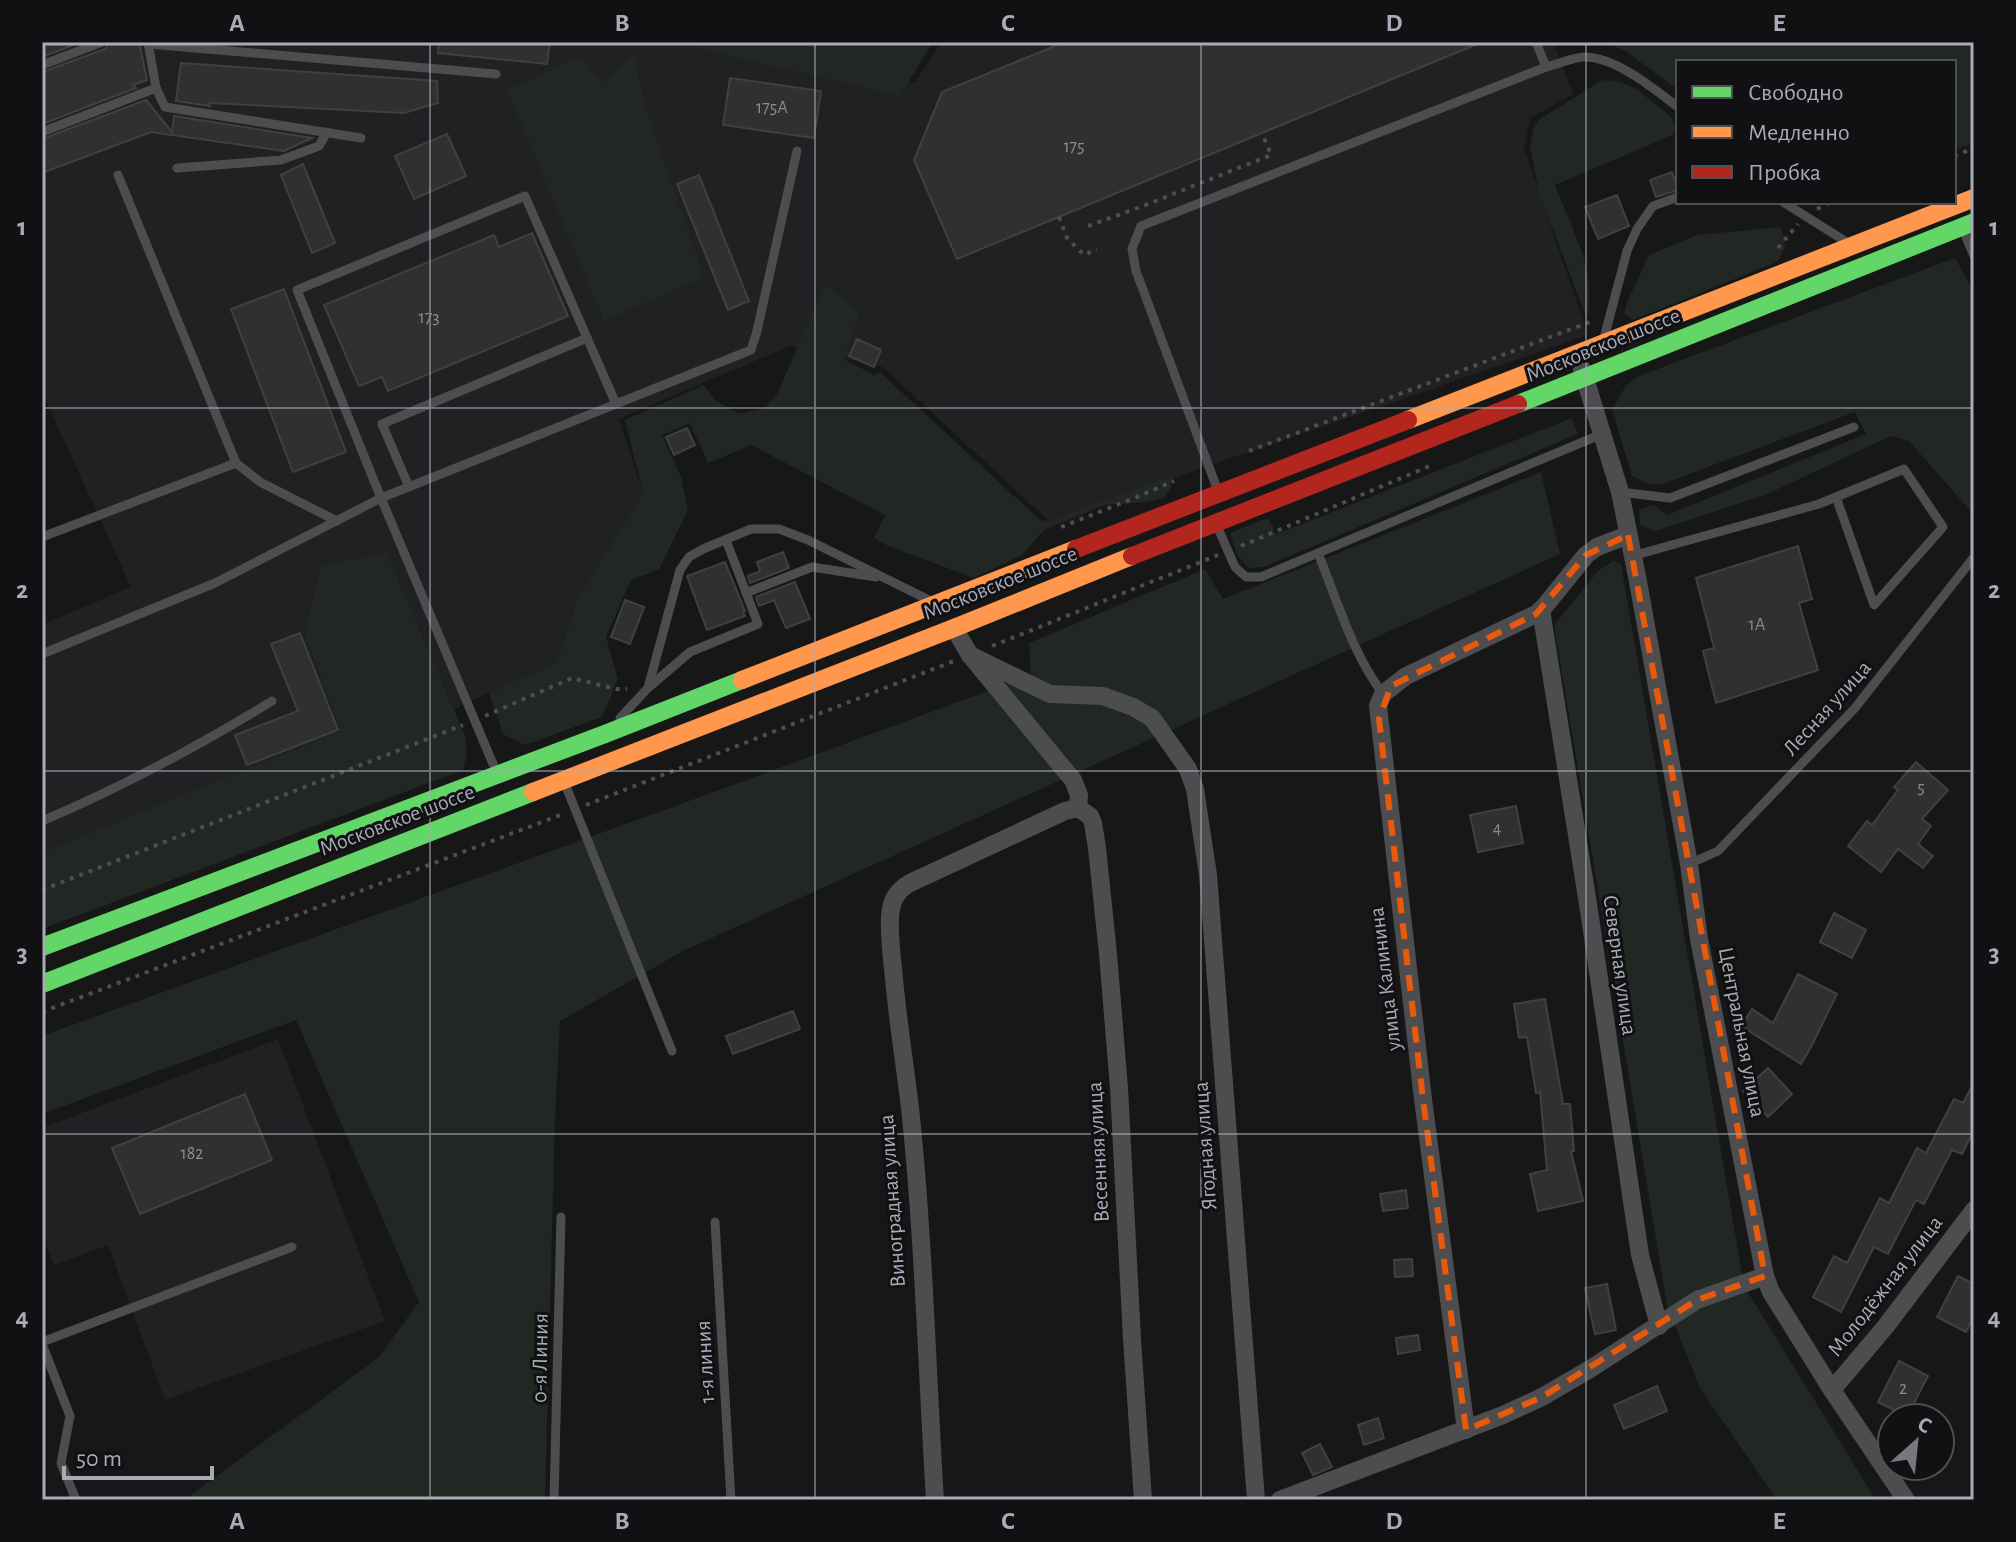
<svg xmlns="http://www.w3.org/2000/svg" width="2016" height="1542" font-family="'Alegreya Sans',sans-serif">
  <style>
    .built { fill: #212123 }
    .green { fill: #212722 }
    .building { fill: #303031; stroke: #404043; stroke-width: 2 }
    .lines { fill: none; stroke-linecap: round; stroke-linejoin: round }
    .path { stroke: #4e4e51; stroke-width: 4; stroke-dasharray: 4 6; stroke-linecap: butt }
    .lane { stroke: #4d4d50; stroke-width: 9 }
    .street { stroke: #4d4d50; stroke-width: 18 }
    .fast { stroke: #63d668; stroke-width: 18 }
    .slow { stroke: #ff974d; stroke-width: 18 }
    .jam { stroke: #b3261e; stroke-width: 18 }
    .marked { fill: none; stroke: #e8590c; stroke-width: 6; stroke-dasharray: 16 10; stroke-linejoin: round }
    .grid { fill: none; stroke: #a9abb7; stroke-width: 2; stroke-opacity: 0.55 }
    .labels { text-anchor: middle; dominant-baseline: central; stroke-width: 6; stroke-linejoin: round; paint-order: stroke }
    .number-label { font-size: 18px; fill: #8b8c96 }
    .street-label { font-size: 22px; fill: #a9abb7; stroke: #111113 }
    .neatline { fill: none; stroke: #a9abb7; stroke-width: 3 }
    .grid-label { font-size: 26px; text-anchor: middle; font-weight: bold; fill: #a9abb7 }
  </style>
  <rect width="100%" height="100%" fill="#171717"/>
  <g class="built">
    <path d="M42,42H722L915,83L940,44L944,42H1553L1573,94L1530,118L1524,148L1588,335L1049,521L883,367L790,346L619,419L643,493L578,597L557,662L454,709L387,553L304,632L340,731L42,852V625L131,587L42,392Z"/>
    <path d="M278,1039L385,1321L165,1400L108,1245L54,1265L42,1234V1128Z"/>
  </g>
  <g class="green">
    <path d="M671,42H933L900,96Z"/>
    <path d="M1607,42H1974V143L1954,150V62H1678V90L1628,53Z"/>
    <path d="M634,53L644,103L704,277L604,321L507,90L580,56L604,83Z"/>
    <path d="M1602,80L1621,82L1638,90L1671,117L1675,126L1673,135L1555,185C1572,231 1597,269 1587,319L1539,193L1530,146L1534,126L1540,119Z"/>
    <path d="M1780,227C1786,241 1787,250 1777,262L1633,320L1624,313L1628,300L1649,255L1697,235Z"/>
    <path d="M1955,258L1974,292V515L1909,441L1891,436L1765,495L1655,531L1640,525L1639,510L1654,505L1667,515L1866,434L1855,412L1660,485L1649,484L1632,476L1612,410L1625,387L1636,377Z"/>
    <path d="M825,284L859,313L844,359L874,375L880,372L1040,520L1049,521L1173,475L1171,487L1164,498L1146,502L1105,505L1044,530L1022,555L974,578L888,546L874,538L885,515L751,445L708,463L690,423L662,435L681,477L688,510L659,569L631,580L606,637L618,679L602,717L525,745L503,734L489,693L557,662L578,597L643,493L625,420L704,385L716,401L740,414L765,408L777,394Z"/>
    <path d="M1572,418L1578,434L1264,567L1249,568L1237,555L1230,533L1268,518L1276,534Z"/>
    <path d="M1541,472L1560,554L683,951L560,1021L555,1116L545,1500H184L378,1358L419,1302L296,1020L42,1114V1036L763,774L1031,675L1029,643L1205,569L1223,599Z"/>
    <path d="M387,553L465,735L467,754L463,770L42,929V852L340,731L304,632L322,565Z"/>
    <path d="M1613,561L1621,564L1744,1286L1876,1500H1777L1700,1388L1667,1305L1554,625L1598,571Z"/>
  </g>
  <g class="building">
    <path d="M42,42H81L42,57Z"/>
    <path d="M109,42H139L147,80L133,85L136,88L42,124V72L105,49Z"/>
    <path d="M439,42H550L547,64L438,53Z"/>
    <path d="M1065,42H1482L957,259L914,160L942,92Z"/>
    <path d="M181,63L437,81L438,103L404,113L210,103V106L176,101Z"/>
    <path d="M730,78L821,91L814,138L723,125Z"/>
    <path d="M146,100L172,132L174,116L312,138L284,151L151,132L42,173V139Z"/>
    <path d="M447,134L466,176L414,199L395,156Z"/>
    <path d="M303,164L335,243L312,253L281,175Z"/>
    <path d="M1672,172L1678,190L1656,197L1650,180Z"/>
    <path d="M699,175L749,301L728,310L677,184Z"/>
    <path d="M1617,195L1629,226L1598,239L1585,207Z"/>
    <path d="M532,233L568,316L388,391L382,377L359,386L324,305L494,235L499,247Z"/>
    <path d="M284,289L346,452L293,472L231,309Z"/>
    <path d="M857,339L881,350L874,367L849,356Z"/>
    <path d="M687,428L695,445L674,455L666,437Z"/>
    <path d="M1798,546L1812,599L1799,603L1818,670L1716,703L1703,651L1714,648L1696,578Z"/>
    <path d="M783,552L789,568L750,583L748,576L760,571L757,562Z"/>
    <path d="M725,562L745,611L743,612L745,616L707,630L687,576Z"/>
    <path d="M795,582L810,619L786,628L774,600L759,606L756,597Z"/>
    <path d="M625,600L644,607L630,644L611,637Z"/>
    <path d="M300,633L338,730L247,765L235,735L298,711L271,644Z"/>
    <path d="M1916,762L1948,790L1922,819L1931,826L1918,844L1933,856L1923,868L1898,849L1881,872L1848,846L1867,821L1872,825L1898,790L1894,787Z"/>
    <path d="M1516,806L1523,843L1478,852L1470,815Z"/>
    <path d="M1834,913L1866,930L1852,958L1820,942Z"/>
    <path d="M1798,974L1837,994L1811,1047L1801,1064L1741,1026L1752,1009L1773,1023Z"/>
    <path d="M1545,999L1563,1104H1570L1574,1151H1571L1583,1201L1538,1211L1530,1174L1547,1170L1540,1092L1536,1093L1527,1037L1519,1038L1514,1004Z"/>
    <path d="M793,1011L800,1029L733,1054L726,1036Z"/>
    <path d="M1768,1068L1792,1094L1768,1117L1743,1091Z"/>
    <path d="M1974,1082V1130L1962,1154L1952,1150L1924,1204L1916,1200L1888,1254L1874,1247L1841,1312L1813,1297L1834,1256L1847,1263L1880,1198L1889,1203L1917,1148L1926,1153L1954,1099L1963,1103Z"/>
    <path d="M245,1094L272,1160L140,1214L112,1148Z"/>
    <path d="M1406,1190L1408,1208L1383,1211L1380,1194Z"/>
    <path d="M1412,1259L1413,1276L1395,1277L1394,1260Z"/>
    <path d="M1958,1276L1974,1284V1316L1966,1332L1937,1317Z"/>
    <path d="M1607,1284L1616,1330L1595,1334L1585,1288Z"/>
    <path d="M1418,1335L1420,1350L1398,1354L1396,1338Z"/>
    <path d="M1899,1361L1928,1376L1907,1417L1878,1402Z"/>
    <path d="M1657,1386L1667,1411L1624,1429L1614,1405Z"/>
    <path d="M1378,1418L1384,1438L1364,1445L1358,1425Z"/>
    <path d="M1320,1444L1332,1467L1313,1475L1302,1453Z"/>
  </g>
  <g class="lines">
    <g class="path">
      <path d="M1954,156L1974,148"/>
      <path d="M1817,209L1831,202"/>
      <path d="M1059,217L1067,238L1084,255L1097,249"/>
      <path d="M1088,226L1143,206L1271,155L1262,133"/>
      <path d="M1778,248L1798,224"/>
      <path d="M1249,451L1595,320"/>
      <path d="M1061,527L1132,499L1174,481"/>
      <path d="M1241,546L1432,465"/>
      <path d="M992,646L1218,555"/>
      <path d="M485,716L572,678L616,689H627"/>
      <path d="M586,805L954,661"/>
      <path d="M42,890L463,725"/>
      <path d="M42,1012L563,814"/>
    </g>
    <g class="lane">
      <path d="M148,42L156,88"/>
      <path d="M1536,42L1546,67"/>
      <path d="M149,44L496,74"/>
      <path d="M42,65L102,42"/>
      <path d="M42,132L156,88L165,107L361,138"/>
      <path d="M177,168L281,160L319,146L327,132"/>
      <path d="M118,175L236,463L260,482L337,521"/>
      <path d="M1783,202L1845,241"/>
      <path d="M1963,230L1974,256"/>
      <path d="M1604,338L1627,251L1637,229L1653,206L1678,197"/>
      <path d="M409,487L382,424L587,338"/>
      <path d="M1218,491L1136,271L1132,249L1141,226L1546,67C1558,64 1571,58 1583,57C1615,56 1654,89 1678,107"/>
      <path d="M1620,492L1670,498L1854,427"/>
      <path d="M1217,526L1235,567L1246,577H1261L1602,434"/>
      <path d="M42,537L236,463"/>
      <path d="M1318,553C1337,600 1352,653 1383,694"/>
      <path d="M1632,556L1819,504L1904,469L1943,527L1874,605L1836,497"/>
      <path d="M746,593L812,567L876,577"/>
      <path d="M42,654L215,583L381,498L751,350L757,331L797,151"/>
      <path d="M648,688L690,652L758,624L726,540"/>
      <path d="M620,718L648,688L680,570L689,557L703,549L751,529H779L808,540L929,600"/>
      <path d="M496,771L381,498L297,290L525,196L616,404"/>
      <path d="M565,784L672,1051"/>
      <path d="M42,821C120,788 200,745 272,701"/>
      <path d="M1689,864L1718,851L1855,708L1974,557"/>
      <path d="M715,1222L731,1500"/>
      <path d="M42,1342L292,1247"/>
      <path d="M42,1344L70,1416L61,1463L76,1500"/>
      <path d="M554,1500L561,1217"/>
    </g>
    <g class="street">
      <path d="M1582,369L1620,492L1637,576L1689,864L1699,939L1765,1276L1771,1292L1832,1390L1906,1500"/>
      <path d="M1541,610L1588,904L1640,1255L1659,1326"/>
      <path d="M954,628L970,655L1073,780L1079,795L1078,808"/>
      <path d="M970,655L1050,694L1103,696L1133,707L1152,718L1188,769L1195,789L1208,875L1256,1500"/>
      <path d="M1078,808L1090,816L1093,823L1097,848L1108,954L1119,1088L1132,1339L1143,1500"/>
      <path d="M1832,1390L1886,1326L1974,1210"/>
      <path d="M1466,1430L1423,1099L1378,706L1383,694L1406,676L1536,614L1544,607L1586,555L1597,547L1628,535"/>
      <path d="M935,1500C927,1372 924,1244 911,1117C906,1071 898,1025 894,978C892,958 889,938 890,917C891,901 896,891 910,883L1065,811L1078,808"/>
      <path d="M1280,1500L1503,1415L1542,1397L1590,1369L1697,1300L1765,1276"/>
    </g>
    <g class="fast">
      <path d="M1518,404L1974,222"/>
      <path d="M42,947L605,734L742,680"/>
      <path d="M42,984L533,792"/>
    </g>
    <g class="slow">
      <path d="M1408,420L1974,198"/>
      <path d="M742,680L1076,549"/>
      <path d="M533,792L954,628L1132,556"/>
    </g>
    <g class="jam">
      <path d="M1076,549L1408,420"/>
      <path d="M1132,556L1518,404"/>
    </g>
  </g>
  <path class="marked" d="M1628,535L1765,1276L1697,1300L1542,1397L1466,1430L1423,1099L1379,719L1391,686L1536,614L1586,555Z"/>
  <path class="grid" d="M430,42V1500M815,42V1500M1201,42V1500M1586,42V1500M42,408H1974M42,771H1974M42,1134H1974"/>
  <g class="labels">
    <g class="number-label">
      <text x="772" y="108">175А</text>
      <text x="1074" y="147">175</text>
      <text x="429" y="318">173</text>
      <text x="1757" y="625">1А</text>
      <text x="1921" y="788">5</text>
      <text x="1497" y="829">4</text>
      <text x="192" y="1154">182</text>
      <text x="1903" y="1389">2</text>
    </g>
    <g class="street-label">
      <text transform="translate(1603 345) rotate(-22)">Московское шоссе</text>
      <text transform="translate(1000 583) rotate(-22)">Московское шоссе</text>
      <text transform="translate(1827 708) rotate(-48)">Лесная улица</text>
      <text transform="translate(397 820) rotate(-21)">Московское шоссе</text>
      <text transform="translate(1620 965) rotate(82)">Северная улица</text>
      <text transform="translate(1385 979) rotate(-97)">улица Калинина</text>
      <text transform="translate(1742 1032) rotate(79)">Центральная улица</text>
      <text transform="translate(1205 1146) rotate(-94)">Ягодная улица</text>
      <text transform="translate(1098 1152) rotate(-93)">Весенняя улица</text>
      <text transform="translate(892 1201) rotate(-94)">Виноградная улица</text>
      <text transform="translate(1885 1286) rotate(-52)">Молодёжная улица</text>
      <text transform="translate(540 1358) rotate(-89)">0-я Линия</text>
      <text transform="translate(705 1362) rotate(-93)">1-я линия</text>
    </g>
  </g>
  <rect width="2016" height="1542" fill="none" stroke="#111113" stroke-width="88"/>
  <rect x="1676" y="60" width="280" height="144" fill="#111113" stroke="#4e4f55" stroke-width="2"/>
  <rect x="1692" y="86" width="40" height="12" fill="#63d668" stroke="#4e4f55" stroke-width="2"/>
  <text x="1748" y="100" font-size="24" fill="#a9abb7">Свободно</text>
  <rect x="1692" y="126" width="40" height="12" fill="#ff974d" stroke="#4e4f55" stroke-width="2"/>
  <text x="1748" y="140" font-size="24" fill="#a9abb7">Медленно</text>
  <rect x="1692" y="166" width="40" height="12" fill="#b3261e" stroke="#4e4f55" stroke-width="2"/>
  <text x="1748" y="180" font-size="24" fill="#a9abb7">Пробка</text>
  <g transform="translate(1916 1442) rotate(27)"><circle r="38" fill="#111113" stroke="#4e4f55" stroke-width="2"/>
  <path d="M0-6L14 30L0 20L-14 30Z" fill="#76777f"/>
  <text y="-12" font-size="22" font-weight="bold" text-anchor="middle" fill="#a9abb7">С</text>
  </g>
  <path d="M64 1466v12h148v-12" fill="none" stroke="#a9abb7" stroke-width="4"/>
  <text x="76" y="1466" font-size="24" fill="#a9abb7" stroke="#111113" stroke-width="6" paint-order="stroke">50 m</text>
  <rect x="44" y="44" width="1928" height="1454" class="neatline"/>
  <g class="grid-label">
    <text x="237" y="31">A</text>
    <text x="622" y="31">B</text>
    <text x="1008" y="31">C</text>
    <text x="1394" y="31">D</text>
    <text x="1779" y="31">E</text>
    <text x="22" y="235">1</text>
    <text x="1994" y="235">1</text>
    <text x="22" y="598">2</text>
    <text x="1994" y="598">2</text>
    <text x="22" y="962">3</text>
    <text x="1994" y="962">3</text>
    <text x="22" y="1325">4</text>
    <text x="1994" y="1325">4</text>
    <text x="237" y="1529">A</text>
    <text x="622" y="1529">B</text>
    <text x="1008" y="1529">C</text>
    <text x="1394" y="1529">D</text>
    <text x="1779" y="1529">E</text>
  </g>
</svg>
